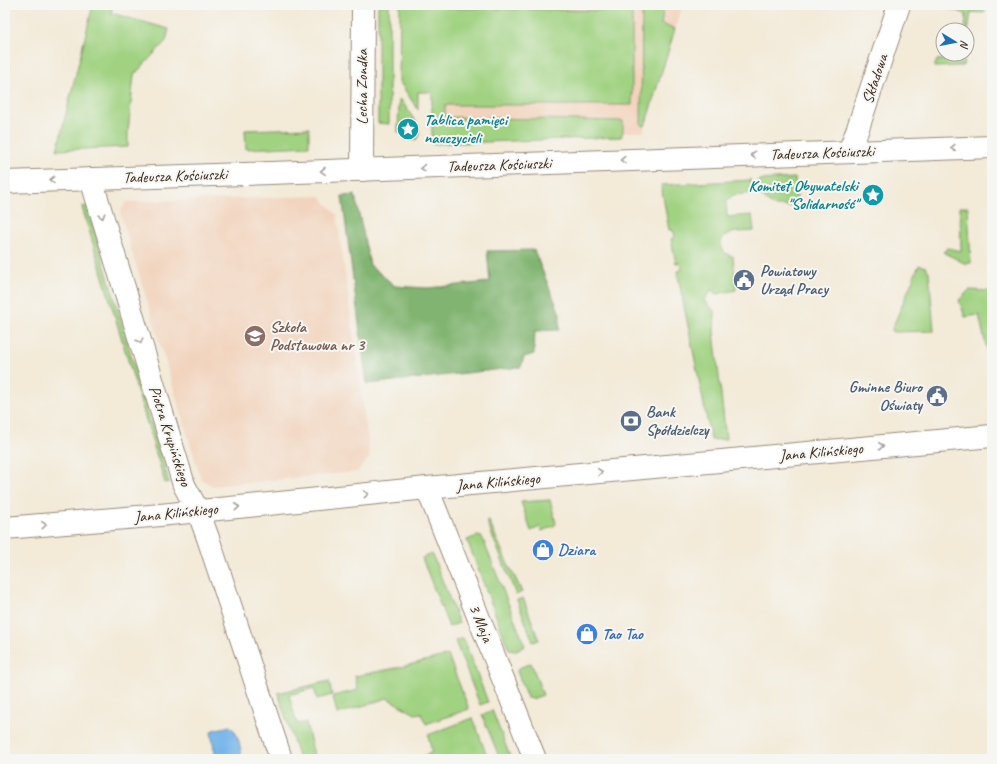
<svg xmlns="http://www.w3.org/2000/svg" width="997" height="764" font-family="Caveat,sans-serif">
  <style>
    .built { fill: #f2d4be }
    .green { fill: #a0d281; stroke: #6e7e50 }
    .forest { fill: #80b46f; stroke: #5e6f46 }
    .water { fill: #75b4e9; stroke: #586f84 }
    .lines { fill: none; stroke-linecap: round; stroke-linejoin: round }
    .minor-casing { stroke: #978a7b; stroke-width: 24 }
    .minor { stroke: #fff; stroke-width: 22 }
    .oneway { stroke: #a79f9a }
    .labels { text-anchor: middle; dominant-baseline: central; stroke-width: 4; stroke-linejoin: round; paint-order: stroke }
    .street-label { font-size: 16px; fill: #3b2a1e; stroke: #f6f6f2 }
    .culture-label { font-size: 16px; font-weight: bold; fill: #0d838f; stroke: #f6f6f2; text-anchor: start }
    .service-label { font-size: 16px; font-weight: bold; fill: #4e5e75; stroke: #f6f6f2; text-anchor: start }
    .education-label { font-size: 16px; font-weight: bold; fill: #785e54; stroke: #f6f6f2; text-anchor: start }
    .shop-label { font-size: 16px; font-weight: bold; fill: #366cbe; stroke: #f6f6f2; text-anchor: start }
  </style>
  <rect width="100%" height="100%" fill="#f6f6f2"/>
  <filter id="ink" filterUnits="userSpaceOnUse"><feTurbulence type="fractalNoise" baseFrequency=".025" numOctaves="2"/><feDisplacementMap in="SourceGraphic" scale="8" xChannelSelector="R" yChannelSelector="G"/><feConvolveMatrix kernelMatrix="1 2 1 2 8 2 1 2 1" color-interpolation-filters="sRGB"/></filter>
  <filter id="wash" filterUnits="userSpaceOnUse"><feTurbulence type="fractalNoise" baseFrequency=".012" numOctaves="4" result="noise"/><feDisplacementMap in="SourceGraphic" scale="16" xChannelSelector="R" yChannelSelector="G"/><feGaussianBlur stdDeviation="0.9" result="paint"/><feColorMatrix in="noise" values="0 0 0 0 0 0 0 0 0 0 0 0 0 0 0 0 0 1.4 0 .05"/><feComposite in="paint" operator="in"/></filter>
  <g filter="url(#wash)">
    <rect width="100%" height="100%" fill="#f3ead8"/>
    <g class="built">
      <path d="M409,5H683L643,132H623L621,137L432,144L433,38Z"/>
      <path d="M320,196L337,215L370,457L357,472L212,486L201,479L120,212L127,202Z"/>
    </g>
    <g class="green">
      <path d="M93,5H113L111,13L169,29L166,41L134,75L128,132V147L57,150Z"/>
      <path d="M378,5H389V124L378,123Z"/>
      <path d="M400,5H445L446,8L632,11V105H445V117L623,121V132L621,137L432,144V92H418V110L399,81Z"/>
      <path d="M642,5H664L661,24L675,29L645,126L641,125Z"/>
      <path d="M938,5H986L984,13L971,12L967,40V30H965L966,14Z"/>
      <path d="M961,54H965L963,66L934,67L937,60L958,58Z"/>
      <path d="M399,100H401L418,125L419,135L416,140L409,139L408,136L398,132Z"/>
      <path d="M309,128V146L246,149L245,130Z"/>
      <path d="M795,178L797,199L795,206H773L760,195L759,180Z"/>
      <path d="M751,180L752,193L733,195L726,201L727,217L752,215L754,231C746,232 736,231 728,234C716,239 721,255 733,256L736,290L716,294L712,290L704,300L715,312L714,332L726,439L711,440L677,271L682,270L680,263H676L671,239L675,237L673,230H669L661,185Z"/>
      <path d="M87,206L169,482L165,483L82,207Z"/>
      <path d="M960,207H968L971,263H964L943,252L948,248L961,251Z"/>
      <path d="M919,265L926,267L929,272L934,331L893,332L892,329Z"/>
      <path d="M969,290L992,291V349L987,350L979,315L965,317L959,300Z"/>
      <path d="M550,500L556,523L555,525L542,531L540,527L531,531L521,502Z"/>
      <path d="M488,519L510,569H511L522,592L516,595L488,525Z"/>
      <path d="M477,536L482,537L525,646L514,651L509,650L467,540Z"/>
      <path d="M432,554L459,623L449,627L422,558Z"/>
      <path d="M523,598L539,640L533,642L517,600Z"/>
      <path d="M463,638L488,702L480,705L455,641Z"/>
      <path d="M448,655L469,709L426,724L421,713L415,714L387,698L337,714L333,696L358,690L355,676L401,667Z"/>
      <path d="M531,663L543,695L532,699L527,698L517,671L519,668Z"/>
      <path d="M329,681L332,695L317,699L314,688L289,695L297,724L306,723L315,759H299L278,693Z"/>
      <path d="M492,710L511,759H500L482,715Z"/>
      <path d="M473,718L488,759H418L432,752L428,735Z"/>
    </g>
    <path class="forest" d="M355,195L370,265L395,286L427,288L490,282L487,251L534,250L560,314L559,330L535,331L534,354L524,357L521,367L367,384L342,196Z"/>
    <path class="water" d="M230,726C238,732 242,749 241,759H216L211,732L213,730Z"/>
  </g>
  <g filter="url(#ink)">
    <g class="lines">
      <g class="minor-casing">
        <g id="minor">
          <path d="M849,152L857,131L899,5"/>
          <path d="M362,170L363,5"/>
          <path d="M91,179L184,485L198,511L208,538L281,759"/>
          <path d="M5,182L244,174L992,147"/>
          <path d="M427,488L535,759"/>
          <path d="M5,528L150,516L427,488L992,436"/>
        </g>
      </g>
      <use href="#minor" class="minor"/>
    </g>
    <defs><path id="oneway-chevron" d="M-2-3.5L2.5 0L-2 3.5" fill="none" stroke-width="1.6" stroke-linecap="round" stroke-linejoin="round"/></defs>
    <g class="oneway">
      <use href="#oneway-chevron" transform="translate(953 148) rotate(178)"/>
      <use href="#oneway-chevron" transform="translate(753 155) rotate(178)"/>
      <use href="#oneway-chevron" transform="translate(623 160) rotate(178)"/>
      <use href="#oneway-chevron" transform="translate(423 168) rotate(178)"/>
      <use href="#oneway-chevron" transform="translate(323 171) rotate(178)"/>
      <use href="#oneway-chevron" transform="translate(52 180) rotate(178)"/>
      <use href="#oneway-chevron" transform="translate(102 216) rotate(73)"/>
      <use href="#oneway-chevron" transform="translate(140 341) rotate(73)"/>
      <use href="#oneway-chevron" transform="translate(881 446) rotate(-5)"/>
      <use href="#oneway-chevron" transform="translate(600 472) rotate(-5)"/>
      <use href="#oneway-chevron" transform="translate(366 494) rotate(-6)"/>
      <use href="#oneway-chevron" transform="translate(237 507) rotate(-6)"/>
      <use href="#oneway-chevron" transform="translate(44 525) rotate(-5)"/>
    </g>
  </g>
  <defs>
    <g id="sight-disc" transform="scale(1.15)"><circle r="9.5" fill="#0f9aa8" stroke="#f6f6f2"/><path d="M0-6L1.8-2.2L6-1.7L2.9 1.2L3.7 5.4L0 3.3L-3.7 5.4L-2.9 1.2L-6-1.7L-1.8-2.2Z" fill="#fff"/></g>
    <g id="civic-disc" transform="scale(1.15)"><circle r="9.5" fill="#5c6f8a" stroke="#f6f6f2"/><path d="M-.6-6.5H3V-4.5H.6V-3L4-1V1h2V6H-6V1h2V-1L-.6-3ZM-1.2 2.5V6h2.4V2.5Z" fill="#fff"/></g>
    <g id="school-disc" transform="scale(1.15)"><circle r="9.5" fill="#8d6e63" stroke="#f6f6f2"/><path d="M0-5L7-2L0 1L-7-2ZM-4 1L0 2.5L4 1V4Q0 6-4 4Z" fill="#fff"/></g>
    <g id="bank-disc" transform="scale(1.15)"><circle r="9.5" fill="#5c6f8a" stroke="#f6f6f2"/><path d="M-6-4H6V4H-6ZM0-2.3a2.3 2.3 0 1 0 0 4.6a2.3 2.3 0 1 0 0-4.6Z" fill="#fff"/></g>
    <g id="shop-disc" transform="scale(1.15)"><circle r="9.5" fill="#3f7fe0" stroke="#f6f6f2"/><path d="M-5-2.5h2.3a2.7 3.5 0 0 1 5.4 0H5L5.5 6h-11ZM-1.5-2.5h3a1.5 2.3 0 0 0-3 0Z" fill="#fff"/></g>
  </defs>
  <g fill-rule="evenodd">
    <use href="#sight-disc" x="408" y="129"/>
    <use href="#sight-disc" x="873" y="195"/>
    <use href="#civic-disc" x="744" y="280"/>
    <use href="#school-disc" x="255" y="336"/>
    <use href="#civic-disc" x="937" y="396"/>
    <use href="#bank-disc" x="631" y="421"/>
    <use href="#shop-disc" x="543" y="550"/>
    <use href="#shop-disc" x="587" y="634"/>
  </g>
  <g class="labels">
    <g class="street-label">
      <text transform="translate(875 79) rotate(-72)">Składowa</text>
      <text transform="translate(362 87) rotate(-90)">Lecha Zondka</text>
      <text transform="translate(822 153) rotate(-2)">Tadeusza Kościuszki</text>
      <text transform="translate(499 165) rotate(-2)">Tadeusza Kościuszki</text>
      <text transform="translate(175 176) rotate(-2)">Tadeusza Kościuszki</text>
      <text transform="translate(170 436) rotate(72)">Piotra Krupińskiego</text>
      <text transform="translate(821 452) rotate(-5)">Jana Kilińskiego</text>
      <text transform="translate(498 482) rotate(-5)">Jana Kilińskiego</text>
      <text transform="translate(176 513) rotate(-6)">Jana Kilińskiego</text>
      <text transform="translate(481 623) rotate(68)">3 Maja</text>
    </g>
    <g class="culture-label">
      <text x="424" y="120">Tablica pamięci<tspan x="424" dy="18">nauczycieli</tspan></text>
      <text x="858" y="186" text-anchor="end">Komitet Obywatelski<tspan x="858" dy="18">"Solidarność"</tspan></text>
    </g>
    <g class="service-label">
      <text x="760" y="271">Powiatowy<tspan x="760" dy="18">Urząd Pracy</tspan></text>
      <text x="922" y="387" text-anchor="end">Gminne Biuro<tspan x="922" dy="18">Oświaty</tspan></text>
      <text x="646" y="412">Bank<tspan x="646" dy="18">Spółdzielczy</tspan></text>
    </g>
    <g class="education-label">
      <text x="270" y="327">Szkoła<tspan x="270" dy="18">Podstawowa nr 3</tspan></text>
    </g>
    <g class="shop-label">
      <text x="558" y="550">Dziara</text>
      <text x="602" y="634">Tao Tao</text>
    </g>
  </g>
  <rect width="997" height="764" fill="none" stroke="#f6f6f2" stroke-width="20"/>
  <g transform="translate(955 42) rotate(100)"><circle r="19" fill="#f6f6f2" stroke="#aba49d"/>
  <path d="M0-3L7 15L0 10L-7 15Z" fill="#1f6fb2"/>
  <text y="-6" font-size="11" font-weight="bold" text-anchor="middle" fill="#3b2a1e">N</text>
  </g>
</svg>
